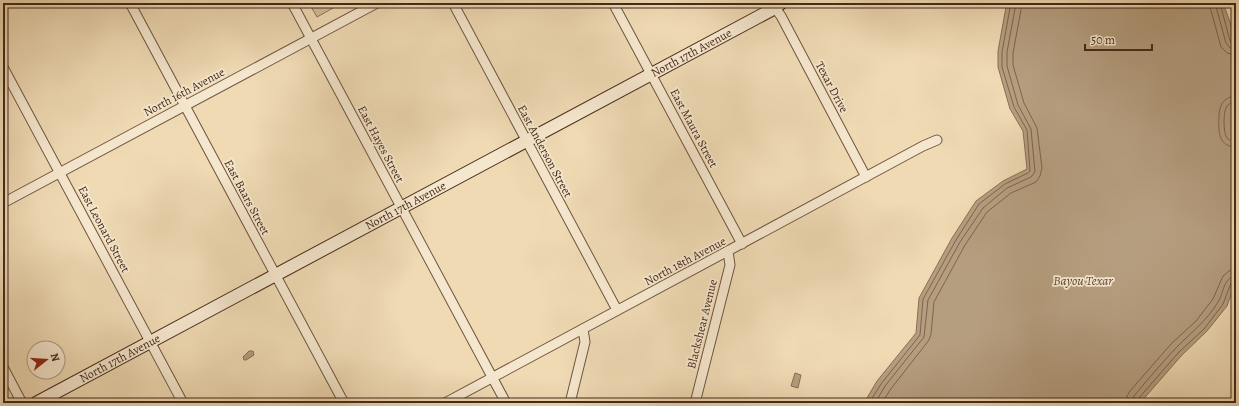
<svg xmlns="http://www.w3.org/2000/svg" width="1239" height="406" font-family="Alegreya,serif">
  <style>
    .green { fill: #d2bc99; stroke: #8c7258 }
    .water { fill: #b59e7f; stroke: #886f56 }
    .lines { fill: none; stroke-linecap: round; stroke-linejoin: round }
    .shore { stroke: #7d644c; stroke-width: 1 }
    .street-casing { stroke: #70553f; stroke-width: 11 }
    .secondary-casing { stroke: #452918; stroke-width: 14 }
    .street { stroke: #f5e7ce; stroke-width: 9 }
    .secondary { stroke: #f5e7ce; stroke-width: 12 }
    .labels { text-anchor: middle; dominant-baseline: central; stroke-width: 3.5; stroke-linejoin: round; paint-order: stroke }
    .street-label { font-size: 12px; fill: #452918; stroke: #f5e7ce }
    .water-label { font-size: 13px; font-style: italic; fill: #614632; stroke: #f5e7ce }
  </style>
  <rect width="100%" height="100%" fill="#efdab4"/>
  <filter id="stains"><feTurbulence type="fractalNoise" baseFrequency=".005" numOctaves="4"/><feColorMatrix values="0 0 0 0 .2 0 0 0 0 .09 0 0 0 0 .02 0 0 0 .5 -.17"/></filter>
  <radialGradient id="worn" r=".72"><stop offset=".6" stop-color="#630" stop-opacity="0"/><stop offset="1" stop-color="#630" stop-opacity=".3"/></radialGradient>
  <path class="green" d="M309,3H342L317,17Z"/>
  <g class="water">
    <path d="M1004,3H1223L1230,22L1236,48V93L1233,126L1236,150V280L1227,306L1207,331L1182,355L1140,403H864L877,381L916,333L919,298L952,238L976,201L1003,181L1027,169L1023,131L1010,109L998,67V51L1006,7Z"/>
    <path d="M249,351H253L254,355L246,360H244L243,357Z"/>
    <path d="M795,373L801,375L798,388L791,386Z"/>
  </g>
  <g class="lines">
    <g class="shore">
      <path d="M1209,3L1221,47L1227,53L1236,55"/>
      <path d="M1215,3L1226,43L1230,48L1236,49"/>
      <path d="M1220,3L1230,41L1233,44H1236"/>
      <path d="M1236,96C1222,97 1219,107 1219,118C1218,132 1219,147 1236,147"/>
      <path d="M1236,102C1232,102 1230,103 1227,106C1223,111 1223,133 1227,138C1230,141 1232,141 1236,141"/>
      <path d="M869,403L881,384L920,335L923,299L956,240L979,204L1005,184L1028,173L1030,171L1027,130L1014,107L1002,67V52L1010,8L1009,3"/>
      <path d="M875,403L885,386L924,337L928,300L960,242L983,208L1007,188L1031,177L1035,172L1031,129L1018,105L1007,66V52L1015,9L1014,3"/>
      <path d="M882,403L890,390L929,340L931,334L934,302L965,245L987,212L1011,193L1036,182L1040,176L1042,168L1037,128L1024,103L1013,65V53L1021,10V3"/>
      <path d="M1126,403L1127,396L1130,391L1171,344L1196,321L1213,299L1223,276L1229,271L1236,270"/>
      <path d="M1132,403L1134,396C1147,380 1161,364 1175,349C1189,334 1207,321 1218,302C1224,293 1223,277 1236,276"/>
      <path d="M1137,403L1138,399L1179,352L1204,329L1223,304L1231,283L1236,281"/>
    </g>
    <g class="street-casing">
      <g id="street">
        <path d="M130,3L344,403"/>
        <path d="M292,3L506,403"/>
        <path d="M453,3L617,310"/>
        <path d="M613,3L742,244"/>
        <path d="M775,8L781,16L866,177"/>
        <path d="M3,67L183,403"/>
        <path d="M3,203L377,3"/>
        <path d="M3,367L22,403"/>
        <path d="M445,403L923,146L937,140"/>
        <path d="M570,403L585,342L583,329"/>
        <path d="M695,403L730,265L728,251"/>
      </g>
    </g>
    <g class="secondary-casing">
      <g id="secondary">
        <path id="s1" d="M36,403L775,8L781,3"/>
      </g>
    </g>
    <use href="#street" class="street"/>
    <use href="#secondary" class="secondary"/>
  </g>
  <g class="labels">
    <g class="street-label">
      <text stroke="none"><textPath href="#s1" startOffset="743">North 17th Avenue</textPath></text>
      <text transform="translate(832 87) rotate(62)">Texar Drive</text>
      <text transform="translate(184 92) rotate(-28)">North 16th Avenue</text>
      <text transform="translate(694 128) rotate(62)">East Maura Street</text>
      <text transform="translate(381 144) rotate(62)">East Hayes Street</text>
      <text transform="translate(545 151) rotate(62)">East Anderson Street</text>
      <text transform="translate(247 197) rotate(62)">East Baars Street</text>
      <text stroke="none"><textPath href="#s1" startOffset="419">North 17th Avenue</textPath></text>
      <text transform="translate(104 229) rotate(62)">East Leonard Street</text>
      <text transform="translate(685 261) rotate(-28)">North 18th Avenue</text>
      <text transform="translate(702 324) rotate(-76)">Blackshear Avenue</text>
      <text stroke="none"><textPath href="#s1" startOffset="95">North 17th Avenue</textPath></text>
    </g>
    <g class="water-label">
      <text x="1083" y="280">Bayou Texar</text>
    </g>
  </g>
  <rect width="1239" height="406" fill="none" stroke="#efdab4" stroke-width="16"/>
  <rect x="4" y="4" width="1231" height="398" fill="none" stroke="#452918" stroke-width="2"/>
  <rect x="8" y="8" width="1223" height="390" fill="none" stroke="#452918"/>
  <g transform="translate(46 360) rotate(73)"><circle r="19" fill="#f5e7ce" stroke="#af9b85"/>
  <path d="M0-3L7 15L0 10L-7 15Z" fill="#8f2418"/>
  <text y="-6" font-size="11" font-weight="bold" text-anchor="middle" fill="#452918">N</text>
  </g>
  <path d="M1085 44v6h67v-6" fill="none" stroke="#452918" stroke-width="2"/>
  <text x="1091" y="44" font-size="12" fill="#452918" stroke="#f5e7ce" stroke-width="3" paint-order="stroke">50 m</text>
  <rect width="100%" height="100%" filter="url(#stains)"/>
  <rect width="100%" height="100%" fill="url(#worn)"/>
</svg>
